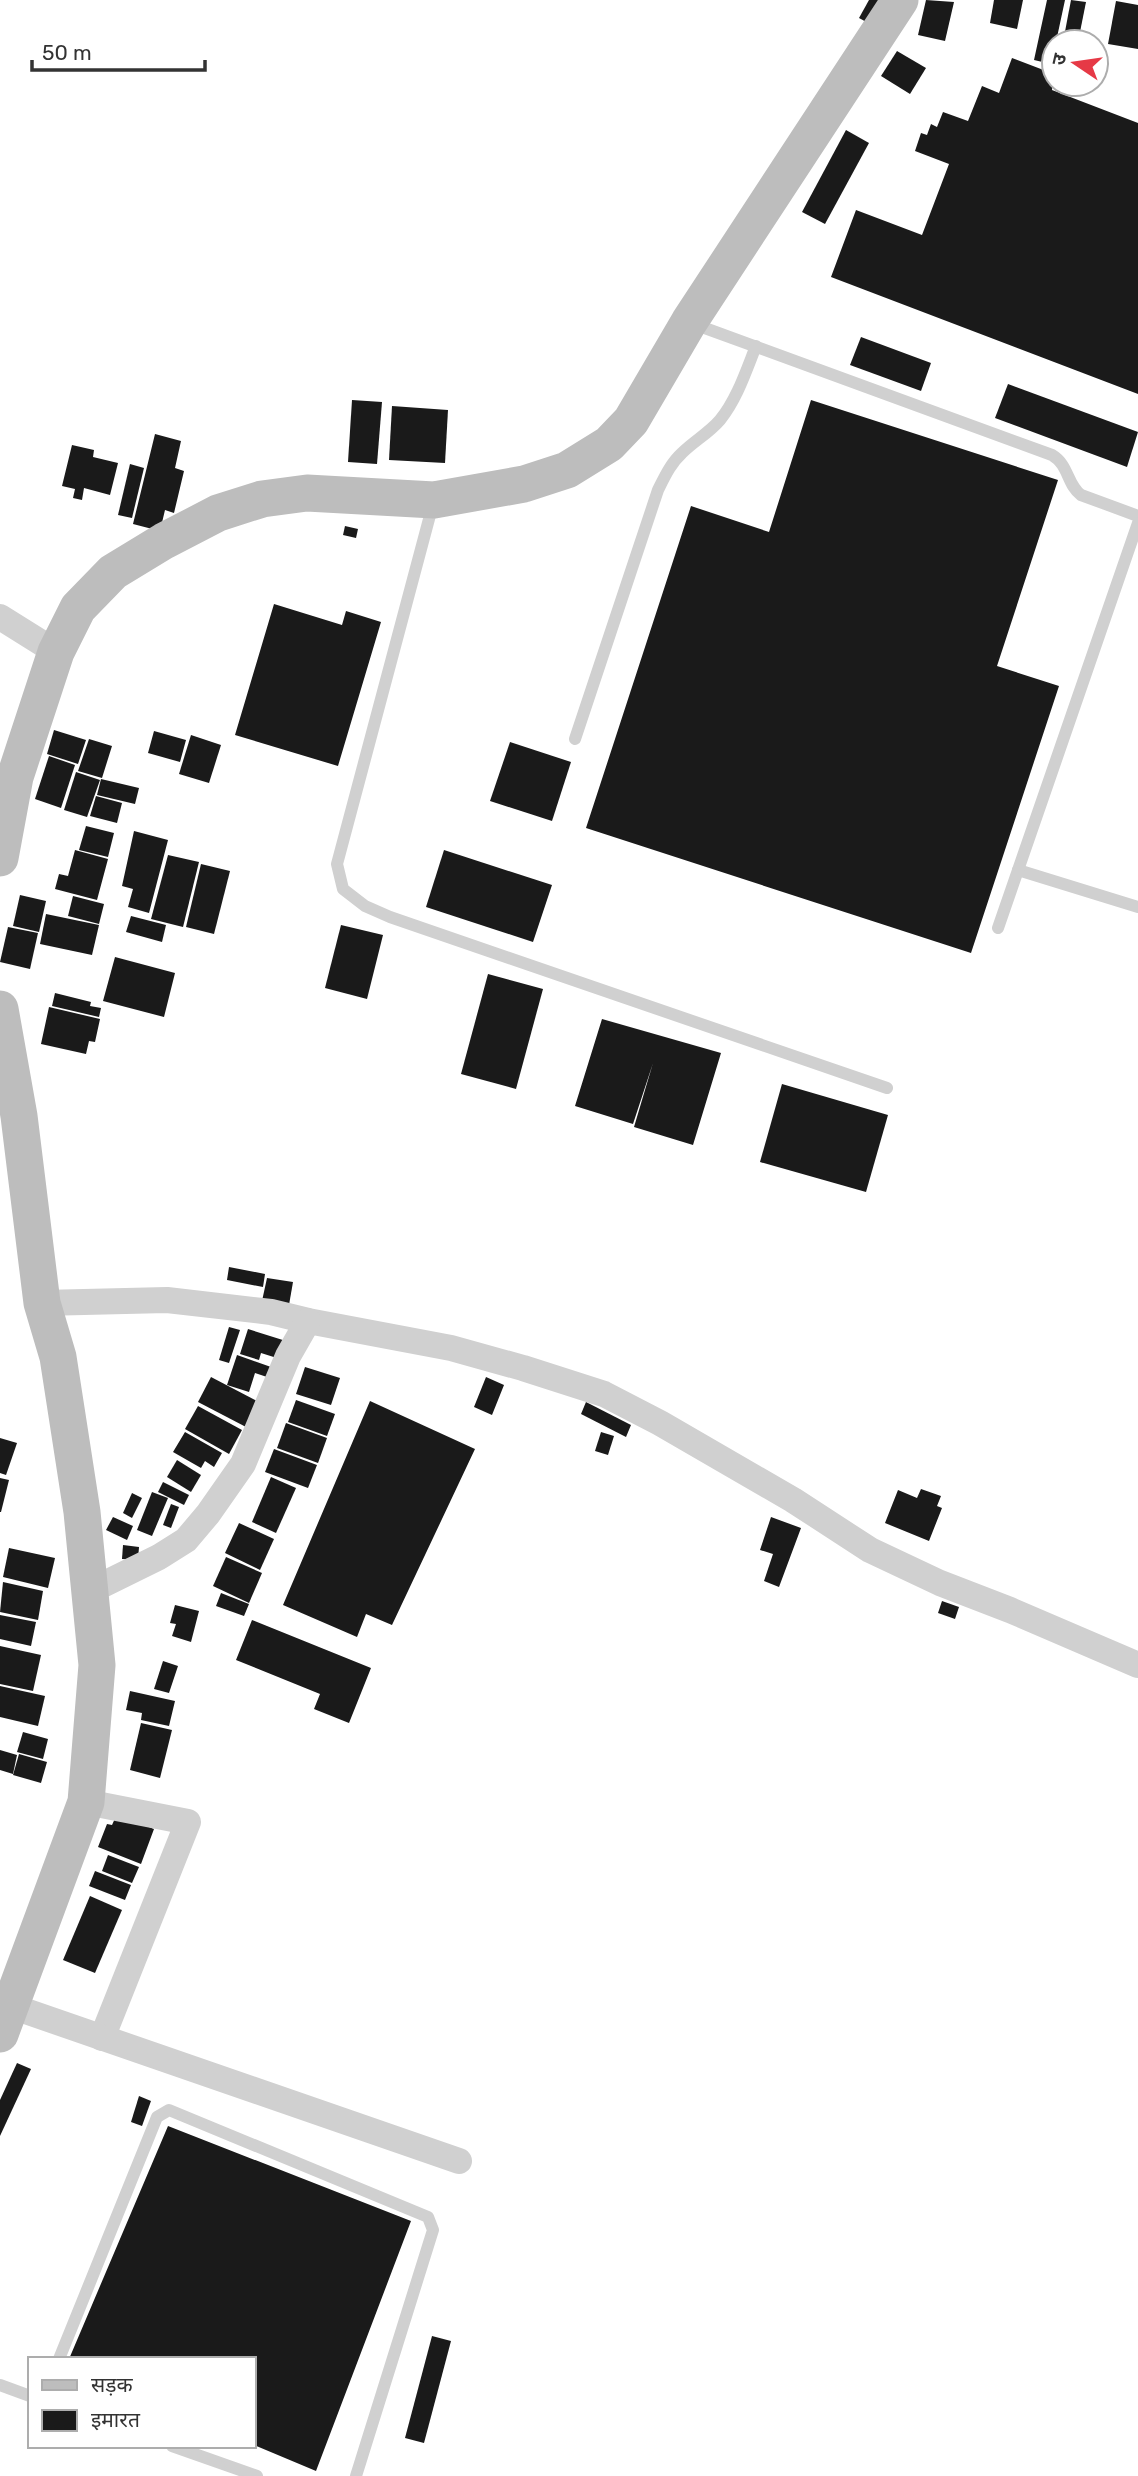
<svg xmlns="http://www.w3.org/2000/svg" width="1138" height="2476" font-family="Rubik,'Noto Sans Devanagari',sans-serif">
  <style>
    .building { fill: #1a1a1a }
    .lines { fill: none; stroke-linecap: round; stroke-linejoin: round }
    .lane { stroke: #d0d0d0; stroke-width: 12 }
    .street { stroke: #d0d0d0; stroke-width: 26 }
    .secondary { stroke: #bdbdbd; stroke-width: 37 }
  </style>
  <rect width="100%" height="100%" fill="#fff"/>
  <g class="building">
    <path d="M869,0H884L870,24L859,18Z"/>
    <path d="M926,0L954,2L945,41L918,35Z"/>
    <path d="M994,0H1023L1017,29L990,23Z"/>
    <path d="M1047,0H1065L1056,42H1054L1051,64L1034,60Z"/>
    <path d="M1071,0L1086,2L1078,42H1063Z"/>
    <path d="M1116,1L1138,5V49L1108,44Z"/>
    <path d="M897,51L926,68L910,94L881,76Z"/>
    <path d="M1012,58L1054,74L1052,90L1138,123V394L831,277L856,210L922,235L949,164L915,151L921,133L927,135L931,124L937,127L943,112L968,121L982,86L999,93Z"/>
    <path d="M846,130L869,143L825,224L802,212Z"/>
    <path d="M861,337L931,363L921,391L850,365Z"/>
    <path d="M1008,384L1138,432L1127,467L995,418Z"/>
    <path d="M352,400L382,402L377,464L348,462Z"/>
    <path d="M811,400L1058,480L997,666L1059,686L971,953L586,828L691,506L769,532Z"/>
    <path d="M392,406L448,410L445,463L389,460Z"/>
    <path d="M155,434L181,441L175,468L184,471L174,513L165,510L160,531L133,524Z"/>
    <path d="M72,445L94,450L93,457L118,463L110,495L84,488L82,500L73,498L75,489L62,486Z"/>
    <path d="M130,464L144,468L132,518L118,515Z"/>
    <path d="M345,526L358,529L356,538L343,535Z"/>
    <path d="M274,604L342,625L346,611L381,622L338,766L235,735Z"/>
    <path d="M54,730L86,740L78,764L47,754Z"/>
    <path d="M154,731L186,740L180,762L148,753Z"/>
    <path d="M191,735L221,745L209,783L179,774Z"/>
    <path d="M89,739L112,746L102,778L78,771Z"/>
    <path d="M510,742L571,762L552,821L490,801Z"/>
    <path d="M49,756L75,765L61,808L35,799Z"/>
    <path d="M76,772L100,780L87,817L64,810Z"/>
    <path d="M101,779L139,788L135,804L97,795Z"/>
    <path d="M96,796L122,803L117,823L90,816Z"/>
    <path d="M86,826L114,833L108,857L79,850Z"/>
    <path d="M134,831L168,840L149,913L128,907L133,889L122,886Z"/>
    <path d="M75,850L108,859L97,900L55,889L59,874L68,876Z"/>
    <path d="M444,850L552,885L533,942L426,907Z"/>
    <path d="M168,855L199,862L183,927L151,919Z"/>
    <path d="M201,864L230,871L214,934L186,927Z"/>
    <path d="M20,895L46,901L39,932L13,926Z"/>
    <path d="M73,896L104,904L99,924L68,916Z"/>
    <path d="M46,914L99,925L92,955L40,944Z"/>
    <path d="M131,916L166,925L162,942L126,932Z"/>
    <path d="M341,925L383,935L367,999L325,988Z"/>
    <path d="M8,927L38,933L30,969L0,962Z"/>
    <path d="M115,957L175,973L164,1017L103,1001Z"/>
    <path d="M488,974L543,989L516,1089L461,1074Z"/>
    <path d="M55,993L91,1002L90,1006L101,1008L99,1017L52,1006Z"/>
    <path d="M49,1007L100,1019L95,1042L89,1041L86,1054L41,1044Z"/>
    <path d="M602,1019L721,1053L693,1145L634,1127L653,1063L633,1124L575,1106Z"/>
    <path d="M782,1084L888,1115L866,1192L760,1162Z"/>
    <path d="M229,1267L265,1274L263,1287L227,1280Z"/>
    <path d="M267,1278L293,1282L289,1305L262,1301Z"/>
    <path d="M229,1327L240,1330L229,1363L219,1360Z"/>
    <path d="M248,1329L286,1341L280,1359L261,1353L259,1360L240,1354Z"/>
    <path d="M237,1355L271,1367L267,1377L255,1373L249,1392L227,1385Z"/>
    <path d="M305,1367L340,1378L331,1405L296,1394Z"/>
    <path d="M211,1377L259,1402L246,1427L198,1402Z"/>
    <path d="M486,1377L504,1385L492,1415L474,1407Z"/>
    <path d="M296,1400L335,1414L327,1436L288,1422Z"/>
    <path d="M370,1401L475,1449L392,1625L366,1614L357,1637L283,1605Z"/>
    <path d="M586,1402L631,1425L626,1437L581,1414Z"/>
    <path d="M198,1406L242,1430L229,1454L185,1429Z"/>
    <path d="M286,1423L327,1438L318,1463L277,1448Z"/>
    <path d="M185,1432L222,1453L214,1467L205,1461L201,1468L173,1452Z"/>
    <path d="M601,1432L614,1436L608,1455L595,1451Z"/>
    <path d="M0,1438L17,1443L6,1475L0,1473Z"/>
    <path d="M274,1449L317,1465L308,1488L265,1472Z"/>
    <path d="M177,1460L201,1475L191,1492L167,1477Z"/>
    <path d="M271,1477L296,1488L276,1533L252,1522Z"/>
    <path d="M0,1478L9,1480L1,1512H0Z"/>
    <path d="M163,1482L189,1495L184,1505L158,1492Z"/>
    <path d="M921,1489L941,1496L937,1506L942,1508L929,1541L885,1523L898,1490L917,1498Z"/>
    <path d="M152,1492L168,1498L152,1536L137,1530Z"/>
    <path d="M132,1493L142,1498L132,1518L123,1513Z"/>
    <path d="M171,1504L179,1507L171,1528L163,1525Z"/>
    <path d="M113,1517L133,1526L127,1540L106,1530Z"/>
    <path d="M771,1517L801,1528L779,1587L764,1581L773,1554L760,1550Z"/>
    <path d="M239,1523L274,1539L260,1570L225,1553Z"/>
    <path d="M123,1545L139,1547L138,1560L122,1559Z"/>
    <path d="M9,1548L55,1558L48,1588L3,1577Z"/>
    <path d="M226,1557L262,1573L249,1603L213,1586Z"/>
    <path d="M3,1582L43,1591L38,1620L0,1612Z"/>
    <path d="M221,1593L249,1604L244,1616L216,1606Z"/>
    <path d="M942,1601L959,1607L955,1619L938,1613Z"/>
    <path d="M175,1605L199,1611L191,1642L172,1636L176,1624L170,1623Z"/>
    <path d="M0,1615L36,1622L31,1646L0,1639Z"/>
    <path d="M252,1620L371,1668L349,1723L314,1709L320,1694L236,1660Z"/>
    <path d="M0,1646L41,1655L33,1691L0,1684Z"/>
    <path d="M163,1661L178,1666L169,1693L154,1689Z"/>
    <path d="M0,1686L45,1696L38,1726L0,1717Z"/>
    <path d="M130,1691L175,1701L169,1726L141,1720L142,1713L126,1710Z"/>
    <path d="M141,1723L172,1730L160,1778L130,1770Z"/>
    <path d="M23,1732L48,1739L43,1759L17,1752Z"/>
    <path d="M0,1750L17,1755L13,1774L0,1770Z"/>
    <path d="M19,1754L47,1762L41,1783L13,1775Z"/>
    <path d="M117,1814L154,1829L141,1864L98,1847L107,1824L112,1825Z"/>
    <path d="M108,1855L139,1867L132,1883L102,1871Z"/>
    <path d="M95,1871L131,1885L125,1900L89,1886Z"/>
    <path d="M90,1896L122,1910L95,1973L63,1960Z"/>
    <path d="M17,2063L31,2069L0,2136V2100Z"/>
    <path d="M139,2096L151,2101L142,2126L131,2122Z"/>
    <path d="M168,2126L411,2221L316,2471L254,2445V2359H69Z"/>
    <path d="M432,2336L451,2341L424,2443L405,2438Z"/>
  </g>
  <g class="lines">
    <g class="lane">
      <path d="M691,323L1052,455C1069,465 1067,485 1081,495L1138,516"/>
      <path d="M433,504L337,864L343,889L365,906L390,917L887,1088"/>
      <path d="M575,739L658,490C665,476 671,463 682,453C694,441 709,433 720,420C737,399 746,371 756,346"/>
      <path d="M1018,870L1138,907"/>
      <path d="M998,928L1138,523"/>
      <path d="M59,2359L157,2117L169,2110L428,2217L433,2230L356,2476"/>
      <path d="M0,2385L30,2396"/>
      <path d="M172,2446L257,2476"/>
    </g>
    <g class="street">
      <path d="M0,617L56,652"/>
      <path d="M42,1303L167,1300L271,1312L308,1321L451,1348L523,1368L604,1394L660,1423L793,1500L870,1550L940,1583L1010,1610L1138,1665"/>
      <path d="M90,1591L159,1557L186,1540L208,1514L243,1464L288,1356L308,1321"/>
      <path d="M86,1802L188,1822L102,2038"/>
      <path d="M11,2006L459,2161"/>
    </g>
    <g class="secondary">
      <path d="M0,858L15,777L56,652L78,608L113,572L164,541L218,513L262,499L307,493L434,500L524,484L567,470L609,444L631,421L689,322L900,0"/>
      <path d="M0,1009L19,1116L42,1303L58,1357L82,1512L97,1665L86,1802L0,2034"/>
    </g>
  </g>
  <rect x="28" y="2357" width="228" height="91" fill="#ffffff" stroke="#adadad" stroke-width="2"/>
  <rect x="42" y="2380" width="35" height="10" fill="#bdbdbd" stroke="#adadad" stroke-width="2"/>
  <text x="91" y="2392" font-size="21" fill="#333333">सड़क</text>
  <rect x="42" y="2410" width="35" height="21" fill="#1a1a1a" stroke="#adadad" stroke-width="2"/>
  <text x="91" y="2427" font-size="21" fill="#333333">इमारत</text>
  <g transform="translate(1075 63) rotate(283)"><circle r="33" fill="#ffffff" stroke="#adadad" stroke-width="2"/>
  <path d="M0-5L12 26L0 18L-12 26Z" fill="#e63946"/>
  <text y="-10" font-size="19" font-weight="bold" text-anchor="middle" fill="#333333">उ</text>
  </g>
  <path d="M32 60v10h173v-10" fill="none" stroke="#333333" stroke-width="3.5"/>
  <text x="42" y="60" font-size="21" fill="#333333" stroke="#ffffff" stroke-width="5" paint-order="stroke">50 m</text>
</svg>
